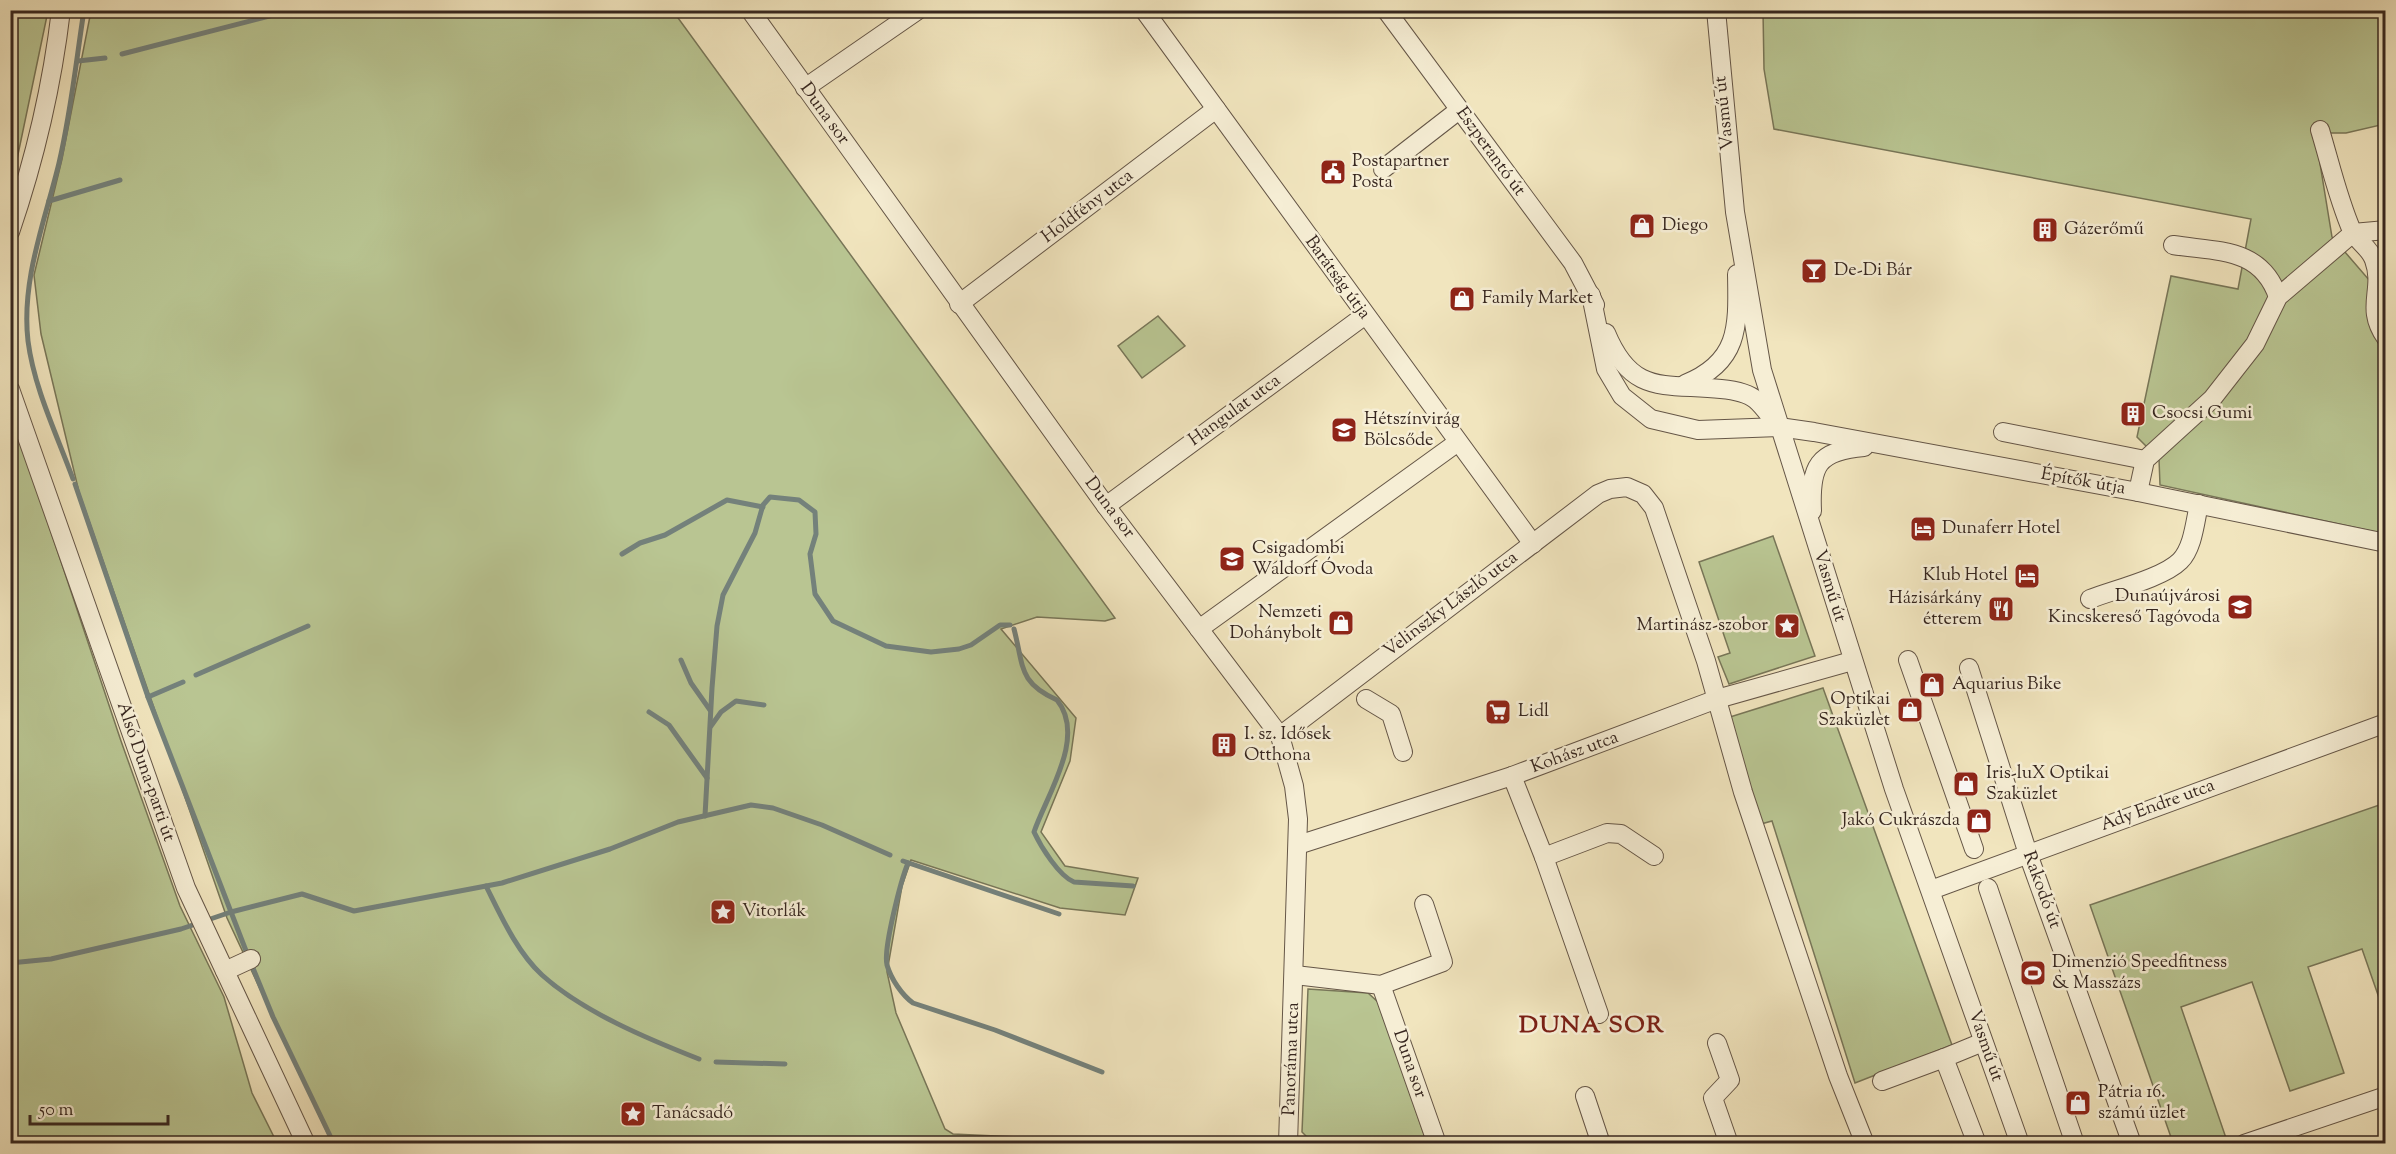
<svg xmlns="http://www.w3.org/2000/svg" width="2396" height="1154" font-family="'Sorts Mill Goudy',serif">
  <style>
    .green { fill: #b9c592; stroke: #787658; stroke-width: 1.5 }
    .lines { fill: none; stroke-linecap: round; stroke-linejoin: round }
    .stream { stroke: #74817b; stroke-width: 5 }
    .minor-casing { stroke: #655647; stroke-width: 20 }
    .minor { stroke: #f6eed5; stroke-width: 18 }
    .labels { text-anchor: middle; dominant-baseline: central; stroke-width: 5; stroke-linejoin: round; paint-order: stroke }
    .street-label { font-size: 18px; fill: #36261f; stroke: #f6eed5 }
    .poi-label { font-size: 18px; fill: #36261f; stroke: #f6eed5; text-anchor: start }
    .district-label { font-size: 24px; font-weight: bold; letter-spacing: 1.5px; fill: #7a1f14; stroke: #f6eed5 }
  </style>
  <rect width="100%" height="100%" fill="#f1e5be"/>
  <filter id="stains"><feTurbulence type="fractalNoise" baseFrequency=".00333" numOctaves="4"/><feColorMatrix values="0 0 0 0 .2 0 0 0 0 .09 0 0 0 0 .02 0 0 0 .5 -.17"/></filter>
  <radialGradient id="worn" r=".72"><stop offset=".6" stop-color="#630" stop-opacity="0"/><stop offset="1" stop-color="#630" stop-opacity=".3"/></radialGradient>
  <g class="green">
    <path d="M10,11H48L11,188H10Z"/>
    <path d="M91,11H673L1115,618L1105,621L1037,617L1001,629L1076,718L1070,761L1041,832L1065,866L1138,878L1125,915L1060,908L911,860L902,886L887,972L896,1013L945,1129L953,1134L1079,1140V1143H332L227,918L79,492L41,334L34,275L62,159Z"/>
    <path d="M1763,11H2385V124L2346,133H2315L2332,237L2370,281L2385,345V534L2160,485L2159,459L2137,437L2171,276L2238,289L2251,219L1774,129L1764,69Z"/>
    <path d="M1158,316L1185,346L1142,378L1118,346Z"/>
    <path d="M11,412L121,741L180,906L224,997L252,1093L277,1143H11Z"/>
    <path d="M1773,536L1815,656L1729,684L1718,657L1730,653L1699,562Z"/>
    <path d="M1823,688L1952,1045L1855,1083L1772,821L1761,824L1730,717Z"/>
    <path d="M2385,803V1015L2362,949L2308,967L2344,1073L2290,1091L2252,982L2181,1007L2226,1138L2210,1143H2173L2090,905Z"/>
    <path d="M1308,989L1368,993L1379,1003L1427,1143H1306V1136L1302,1132Z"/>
  </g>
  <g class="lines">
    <g class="stream">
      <path d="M122,54L293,10"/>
      <path d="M78,61L105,58"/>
      <path d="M49,201L120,180"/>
      <path d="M73,479C57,435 34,388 28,341C21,280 45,221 59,163C71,112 76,62 84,10"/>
      <path d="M75,484L148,697L248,956L273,1017L334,1144"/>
      <path d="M622,554L640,543L665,535L727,500L763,507"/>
      <path d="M1014,629C1024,667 1018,682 1057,700C1087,737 1046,796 1034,832C1041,847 1059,876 1074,882L1133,886"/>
      <path d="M681,660L691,683L710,710"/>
      <path d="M196,675L308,626"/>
      <path d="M148,697L183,682"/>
      <path d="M649,712L669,725L707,778"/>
      <path d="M711,726L721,712L736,701L764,705"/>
      <path d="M705,816L712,688L717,626L723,595L755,533L763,505L770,497L799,500L815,512L816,534L810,554L815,594L833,621L886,646L931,652L959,649L971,645L1000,625H1010"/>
      <path d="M903,861L1059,914"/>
      <path d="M908,863C901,880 883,949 887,965C891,979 902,995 913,1003L995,1030L1102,1072"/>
      <path d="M486,886C501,916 517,952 542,975C583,1012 648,1039 699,1059"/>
      <path d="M10,963L51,959L181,929L231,912L302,894L354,911L502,883L610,849L678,822L751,805L773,808L822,825L890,855"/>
      <path d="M716,1062L785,1064"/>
    </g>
    <g class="minor-casing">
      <g id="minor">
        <path d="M750,10L1106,506L1280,736L1294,786L1298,819L1288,1144"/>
        <path d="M1144,10L1533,544"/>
        <path d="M1386,10L1573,263L1595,305"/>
        <path d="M1716,10L1735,212L1762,370L1894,789L2020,1144"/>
        <path d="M805,88L918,10"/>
        <path d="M2320,130C2330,163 2338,199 2352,231C2357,241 2370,248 2374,260C2385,290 2364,307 2386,338"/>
        <path d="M1383,169L1459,110"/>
        <path d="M10,232C35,159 52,87 61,10"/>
        <path d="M2353,233L2386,230"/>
        <path d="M2173,245C2217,252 2261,247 2278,297"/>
        <path d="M1591,295L1606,369L1622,396L1651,419L1698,430L1779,427L1814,432L2138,492L2386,543"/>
        <path d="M959,304L1216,109"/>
        <path d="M1606,333C1632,396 1664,383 1721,389C1732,390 1748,393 1756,400C1763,406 1769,415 1775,422"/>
        <path d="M1685,384C1740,362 1738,326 1737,274"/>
        <path d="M10,389L186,888L306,1144"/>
        <path d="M2003,432L2145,460"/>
        <path d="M2138,492L2145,460L2212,399L2255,344L2278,297L2353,233"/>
        <path d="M1106,506L1364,316"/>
        <path d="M1812,511C1810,466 1817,451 1864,447"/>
        <path d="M2090,599C2113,590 2163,578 2180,561C2193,548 2195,522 2199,504"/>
        <path d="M1199,629L1458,442"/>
        <path d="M1908,660L1974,849"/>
        <path d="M1969,668L2028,854L2132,1144"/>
        <path d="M1366,699L1391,714L1403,752"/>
        <path d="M1280,736L1598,494L1610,489L1627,487L1643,494L1654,508L1706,661L1743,792L1838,1076L1865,1144"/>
        <path d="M1512,776L1544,857L1599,1014"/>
        <path d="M1298,845L1512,776L1717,699L1852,661"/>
        <path d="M1544,857L1607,833L1621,834L1654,856"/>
        <path d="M1988,888L2075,1144"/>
        <path d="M1931,890L2386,723"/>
        <path d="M225,971L251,959"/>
        <path d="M1295,975L1381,985L1443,962L1424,904"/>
        <path d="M1381,985L1437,1144"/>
        <path d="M1717,1043L1730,1080L1713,1098L1729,1144"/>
        <path d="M1882,1081L1944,1058"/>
        <path d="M1585,1096L1601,1144"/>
        <path d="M1977,1144L1944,1058L1983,1042"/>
        <path d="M2244,1144L2386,1096"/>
      </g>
    </g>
    <use href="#minor" class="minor"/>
  </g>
  <defs>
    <g id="civic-square" transform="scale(1.35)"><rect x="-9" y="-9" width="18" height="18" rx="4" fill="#8f2418" stroke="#f6eed5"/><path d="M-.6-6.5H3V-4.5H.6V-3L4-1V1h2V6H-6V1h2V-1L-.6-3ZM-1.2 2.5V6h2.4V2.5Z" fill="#fff"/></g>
    <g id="shop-square" transform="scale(1.35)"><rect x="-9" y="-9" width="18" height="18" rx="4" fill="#8f2418" stroke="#f6eed5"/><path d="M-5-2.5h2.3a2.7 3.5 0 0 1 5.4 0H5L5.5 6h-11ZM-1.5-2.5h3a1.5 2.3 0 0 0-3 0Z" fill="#fff"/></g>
    <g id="building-square" transform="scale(1.35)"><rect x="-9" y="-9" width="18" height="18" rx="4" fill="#8f2418" stroke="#f6eed5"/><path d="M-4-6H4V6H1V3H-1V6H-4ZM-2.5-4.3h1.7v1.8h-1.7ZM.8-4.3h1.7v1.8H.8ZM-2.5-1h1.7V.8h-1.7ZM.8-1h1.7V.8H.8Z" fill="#fff"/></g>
    <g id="bar-square" transform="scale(1.35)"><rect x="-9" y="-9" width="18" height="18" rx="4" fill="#8f2418" stroke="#f6eed5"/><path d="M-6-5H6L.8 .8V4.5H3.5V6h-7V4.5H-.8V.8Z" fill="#fff"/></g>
    <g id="school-square" transform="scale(1.35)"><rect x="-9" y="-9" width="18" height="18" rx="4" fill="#8f2418" stroke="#f6eed5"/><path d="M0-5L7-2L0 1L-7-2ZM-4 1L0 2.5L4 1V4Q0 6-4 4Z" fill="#fff"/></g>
    <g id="hotel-square" transform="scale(1.35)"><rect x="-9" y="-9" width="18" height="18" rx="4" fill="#8f2418" stroke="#f6eed5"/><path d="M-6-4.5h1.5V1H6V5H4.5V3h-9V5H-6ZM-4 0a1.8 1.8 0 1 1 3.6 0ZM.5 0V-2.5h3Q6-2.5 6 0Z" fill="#fff"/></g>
    <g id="restaurant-square" transform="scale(1.35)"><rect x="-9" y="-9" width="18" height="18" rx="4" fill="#8f2418" stroke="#f6eed5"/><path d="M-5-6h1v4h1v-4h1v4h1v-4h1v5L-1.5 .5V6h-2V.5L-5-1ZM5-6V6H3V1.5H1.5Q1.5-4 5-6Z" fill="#fff"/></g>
    <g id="sight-square" transform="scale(1.35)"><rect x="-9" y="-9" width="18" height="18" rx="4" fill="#8f2418" stroke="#f6eed5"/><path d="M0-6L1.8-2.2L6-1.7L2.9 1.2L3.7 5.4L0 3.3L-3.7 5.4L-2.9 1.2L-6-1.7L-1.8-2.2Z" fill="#fff"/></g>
    <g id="supermarket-square" transform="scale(1.35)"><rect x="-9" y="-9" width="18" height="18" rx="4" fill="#8f2418" stroke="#f6eed5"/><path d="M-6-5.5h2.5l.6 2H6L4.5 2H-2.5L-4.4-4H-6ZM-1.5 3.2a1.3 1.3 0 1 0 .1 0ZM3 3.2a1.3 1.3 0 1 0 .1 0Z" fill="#fff"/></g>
    <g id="stadium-square" transform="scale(1.35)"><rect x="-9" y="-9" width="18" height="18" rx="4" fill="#8f2418" stroke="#f6eed5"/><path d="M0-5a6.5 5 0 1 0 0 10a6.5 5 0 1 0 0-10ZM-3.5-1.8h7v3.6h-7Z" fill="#fff"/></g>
  </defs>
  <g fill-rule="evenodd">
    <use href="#civic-square" x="1333" y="172"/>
    <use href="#shop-square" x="1642" y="226"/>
    <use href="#building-square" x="2045" y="230"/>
    <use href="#bar-square" x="1814" y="271"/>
    <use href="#shop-square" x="1462" y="299"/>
    <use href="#building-square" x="2133" y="414"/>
    <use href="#school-square" x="1344" y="430"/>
    <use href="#hotel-square" x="1923" y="529"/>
    <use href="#school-square" x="1232" y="559"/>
    <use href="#hotel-square" x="2027" y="576"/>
    <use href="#school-square" x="2240" y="607"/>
    <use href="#restaurant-square" x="2001" y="609"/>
    <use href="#shop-square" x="1341" y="623"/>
    <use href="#sight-square" x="1787" y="626"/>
    <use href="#shop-square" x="1932" y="685"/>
    <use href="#shop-square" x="1910" y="710"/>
    <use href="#supermarket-square" x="1498" y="712"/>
    <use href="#building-square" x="1224" y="745"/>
    <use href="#shop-square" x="1966" y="784"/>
    <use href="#shop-square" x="1979" y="821"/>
    <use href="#sight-square" x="723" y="912"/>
    <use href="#stadium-square" x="2033" y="973"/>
    <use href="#shop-square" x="2078" y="1103"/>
    <use href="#sight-square" x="633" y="1114"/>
  </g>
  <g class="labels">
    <g class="street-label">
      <text transform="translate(1725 113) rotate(-96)">Vasmű út</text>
      <text transform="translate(824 114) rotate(54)">Duna sor</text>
      <text transform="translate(1490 152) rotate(54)">Eszperantó út</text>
      <text transform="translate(1088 207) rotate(-37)">Holdfény utca</text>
      <text transform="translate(1337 278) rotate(54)">Barátság útja</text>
      <text transform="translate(1235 411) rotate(-36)">Hangulat utca</text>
      <text transform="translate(2083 482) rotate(10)">Építők útja</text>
      <text transform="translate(1109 508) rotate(53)">Duna sor</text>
      <text transform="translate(1829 586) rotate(73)">Vasmű út</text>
      <text transform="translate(1451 605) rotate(-37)">Velinszky László utca</text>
      <text transform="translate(1575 753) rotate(-20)">Kohász utca</text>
      <text transform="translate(145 772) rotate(71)">Alsó Duna-parti út</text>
      <text transform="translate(2158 806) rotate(-20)">Ady Endre utca</text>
      <text transform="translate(2041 890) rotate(70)">Rakodó út</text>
      <text transform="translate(1985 1046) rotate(71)">Vasmű út</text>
      <text transform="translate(1292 1059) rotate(-88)">Panoráma utca</text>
      <text transform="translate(1409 1064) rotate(71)">Duna sor</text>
    </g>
    <g class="poi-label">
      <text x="1352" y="162">Postapartner<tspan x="1352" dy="21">Posta</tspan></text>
      <text x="1662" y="226">Diego</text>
      <text x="2064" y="230">Gázerőmű</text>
      <text x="1834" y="271">De-Di Bár</text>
      <text x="1482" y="299">Family Market</text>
      <text x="2152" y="414">Csocsi Gumi</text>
      <text x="1364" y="420">Hétszínvirág<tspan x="1364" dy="21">Bölcsőde</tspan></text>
      <text x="1942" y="529">Dunaferr Hotel</text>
      <text x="1252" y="549">Csigadombi<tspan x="1252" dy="21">Waldorf Óvoda</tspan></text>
      <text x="2008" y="576" text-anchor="end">Klub Hotel</text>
      <text x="2220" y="597" text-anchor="end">Dunaújvárosi<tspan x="2220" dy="21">Kincskereső Tagóvoda</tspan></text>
      <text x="1982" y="599" text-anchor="end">Házisárkány<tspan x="1982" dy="21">étterem</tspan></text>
      <text x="1322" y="613" text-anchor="end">Nemzeti<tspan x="1322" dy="21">Dohánybolt</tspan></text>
      <text x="1768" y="626" text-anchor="end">Martinász-szobor</text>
      <text x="1952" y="685">Aquarius Bike</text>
      <text x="1890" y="700" text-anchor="end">Optikai<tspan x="1890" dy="21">Szaküzlet</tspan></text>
      <text x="1518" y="712">Lidl</text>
      <text x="1244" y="735">I. sz. Idősek<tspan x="1244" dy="21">Otthona</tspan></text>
      <text x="1986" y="774">Iris-luX Optikai<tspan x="1986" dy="21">Szaküzlet</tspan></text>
      <text x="1960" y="821" text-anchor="end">Jakó Cukrászda</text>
      <text x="742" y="912">Vitorlák</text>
      <text x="2052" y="963">Dimenzió Speedfitness<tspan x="2052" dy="21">&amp; Masszázs</tspan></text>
      <text x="2098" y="1093">Pátria 16.<tspan x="2098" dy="21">számú üzlet</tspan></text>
      <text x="652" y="1114">Tanácsadó</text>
    </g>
    <g class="district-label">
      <text x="1592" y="1026">DUNA SOR</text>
    </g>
  </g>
  <rect width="2396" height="1154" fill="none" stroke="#f1e5be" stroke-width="36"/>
  <rect x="12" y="12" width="2372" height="1130" fill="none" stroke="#36261f" stroke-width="3"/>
  <rect x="18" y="18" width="2360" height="1118" fill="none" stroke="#36261f" stroke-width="1.5"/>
  <path d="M30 1115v9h138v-9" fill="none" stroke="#36261f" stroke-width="3"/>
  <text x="39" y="1115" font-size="18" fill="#36261f" stroke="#f6eed5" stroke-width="4.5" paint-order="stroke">50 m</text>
  <rect width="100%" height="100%" filter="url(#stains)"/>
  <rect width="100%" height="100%" fill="url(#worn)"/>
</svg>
